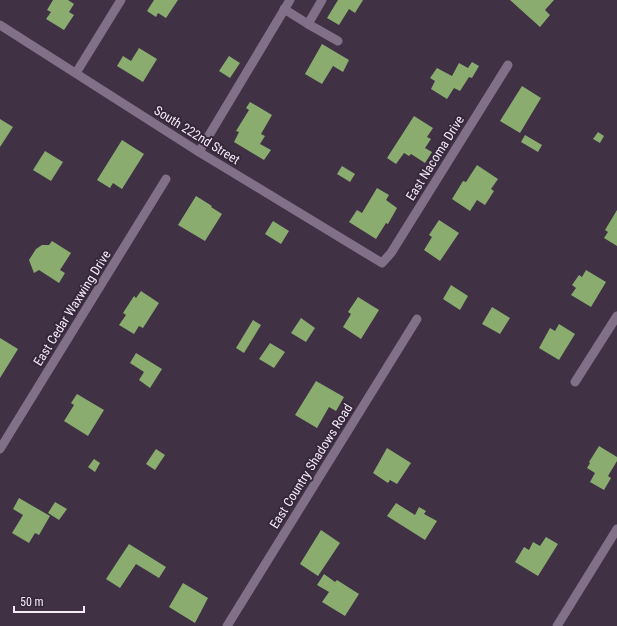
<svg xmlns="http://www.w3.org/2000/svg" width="617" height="626" font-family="'Roboto Condensed',sans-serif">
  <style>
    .building { fill: #8aad6f }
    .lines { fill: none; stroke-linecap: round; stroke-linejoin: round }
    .minor { stroke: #827088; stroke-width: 9 }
    .labels { text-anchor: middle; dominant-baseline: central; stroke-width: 4; stroke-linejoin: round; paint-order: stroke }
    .street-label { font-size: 13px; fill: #f5ebf8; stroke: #36273b }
  </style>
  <rect width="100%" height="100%" fill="#403145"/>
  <g class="building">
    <path d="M53,0H68L74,4L69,12L74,15L64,30L46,19L51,12L47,10Z"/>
    <path d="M154,0H178L166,18L158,13L156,17L147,11Z"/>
    <path d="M338,0H363L355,13L349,9L339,25L327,18Z"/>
    <path d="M510,0H554L545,10L550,15L540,27Z"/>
    <path d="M322,44L349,60L343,72L333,66L322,84L305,74Z"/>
    <path d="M139,48L157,59L143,82L117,66L123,56L131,61Z"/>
    <path d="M229,56L240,63L230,78L219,71Z"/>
    <path d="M472,62L479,66L472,78L469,77L460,91L454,88L447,99L431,89L435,81L430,78L437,68L452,76L459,63L468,68Z"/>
    <path d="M522,86L541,98L520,133L500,121Z"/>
    <path d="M250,102L272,115L261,134L265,136L260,144L271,150L264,160L234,142L239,132L236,131L249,110L246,108Z"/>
    <path d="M414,116L433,128L427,137L431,139L425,148L432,152L425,163L411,154L409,156L404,153L396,164L387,158Z"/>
    <path d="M0,119L13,127L0,147Z"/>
    <path d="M598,132L604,136L600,143L593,139Z"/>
    <path d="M525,135L542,145L538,152L521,142Z"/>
    <path d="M122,140L144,154L122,189L113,183L110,188L97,180Z"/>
    <path d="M45,151L63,162L51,181L33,170Z"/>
    <path d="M477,165L498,179L491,189L494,191L485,205L477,200L470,211L452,199L463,181L466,182Z"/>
    <path d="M342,166L355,174L350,182L337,174Z"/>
    <path d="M377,188L389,195L386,200L397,208L388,224L386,223L376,239L349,222L357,210L362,213Z"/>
    <path d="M196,196L212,206L211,207L222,214L205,241L178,225Z"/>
    <path d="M617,210V246L604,238L608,232L605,230Z"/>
    <path d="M439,220L459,233L440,261L424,250L432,237L429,235Z"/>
    <path d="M273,221L289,231L281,244L265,234Z"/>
    <path d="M52,241L71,253L60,270L65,273L59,283L39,270L34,273L29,260L36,249L42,245H49Z"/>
    <path d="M586,270L606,282L591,307L571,295L576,288L572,285L579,275L582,277Z"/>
    <path d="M451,285L468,296L460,310L443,299Z"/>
    <path d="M141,291L159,303L143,328L139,326L134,334L119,325L126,315L123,313L134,296L136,298Z"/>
    <path d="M358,297L379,310L361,339L343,327L351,314L348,312Z"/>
    <path d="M492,307L510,318L500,334L482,324Z"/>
    <path d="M301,318L315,328L306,342L291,333Z"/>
    <path d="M253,320L261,325L244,353L236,348Z"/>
    <path d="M559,324L575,334L559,360L539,348L550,328L555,331Z"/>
    <path d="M0,338L18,349L0,378Z"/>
    <path d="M270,343L285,352L274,368L259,359Z"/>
    <path d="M136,353L162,369L150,388L139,380L144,372L130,363Z"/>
    <path d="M316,381L344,397L336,411L329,407L317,428L295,415Z"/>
    <path d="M77,394L104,410L88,436L64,421L74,405L71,403Z"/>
    <path d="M599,446L617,457V461L608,476L611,478L604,490L590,482L595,473L587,468L590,463L589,462Z"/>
    <path d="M387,448L411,463L397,484L390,480L388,483L373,473Z"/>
    <path d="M156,449L165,455L155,470L146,464Z"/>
    <path d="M94,459L100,463L95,472L88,467Z"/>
    <path d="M19,498L50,516L39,535L35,533L29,543L12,533L23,515L13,509Z"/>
    <path d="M55,502L67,509L59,520L48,513Z"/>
    <path d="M396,503L415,515L419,507L426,511L424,514L437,521L425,540L387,516Z"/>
    <path d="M321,530L340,543L318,576L300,564Z"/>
    <path d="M546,537L558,544L538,576L515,562L524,547L529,550L533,542L540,546Z"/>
    <path d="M129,544L166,567L159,578L136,564L120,588L106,579Z"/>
    <path d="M324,574L335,582L337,580L359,594L345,616L322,602L329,592L317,585Z"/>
    <path d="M183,583L208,598L195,623L169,607Z"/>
  </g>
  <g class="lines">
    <g class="minor">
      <path d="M322,0L308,24L338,41"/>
      <path d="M284,9L308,24"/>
      <path d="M0,25L199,152L382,263L391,253L508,65"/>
      <path d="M76,73L121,0"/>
      <path d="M199,152L290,0"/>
      <path d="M575,382L617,316"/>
      <path d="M0,449L166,179"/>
      <path d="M227,626L417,319"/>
      <path d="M557,626L617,529"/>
    </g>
  </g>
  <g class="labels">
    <g class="street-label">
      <text transform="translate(197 135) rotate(32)">South 222nd Street</text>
      <text transform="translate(435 158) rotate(-58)">East Nacoma Drive</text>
      <text transform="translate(72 308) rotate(-58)">East Cedar Waxwing Drive</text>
      <text transform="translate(311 466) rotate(-58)">East Country Shadows Road</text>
    </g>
  </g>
  <path d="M14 606v6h70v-6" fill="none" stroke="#f5ebf8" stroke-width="2"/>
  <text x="20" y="606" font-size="12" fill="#f5ebf8" stroke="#36273b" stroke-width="3" paint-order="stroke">50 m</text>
</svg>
